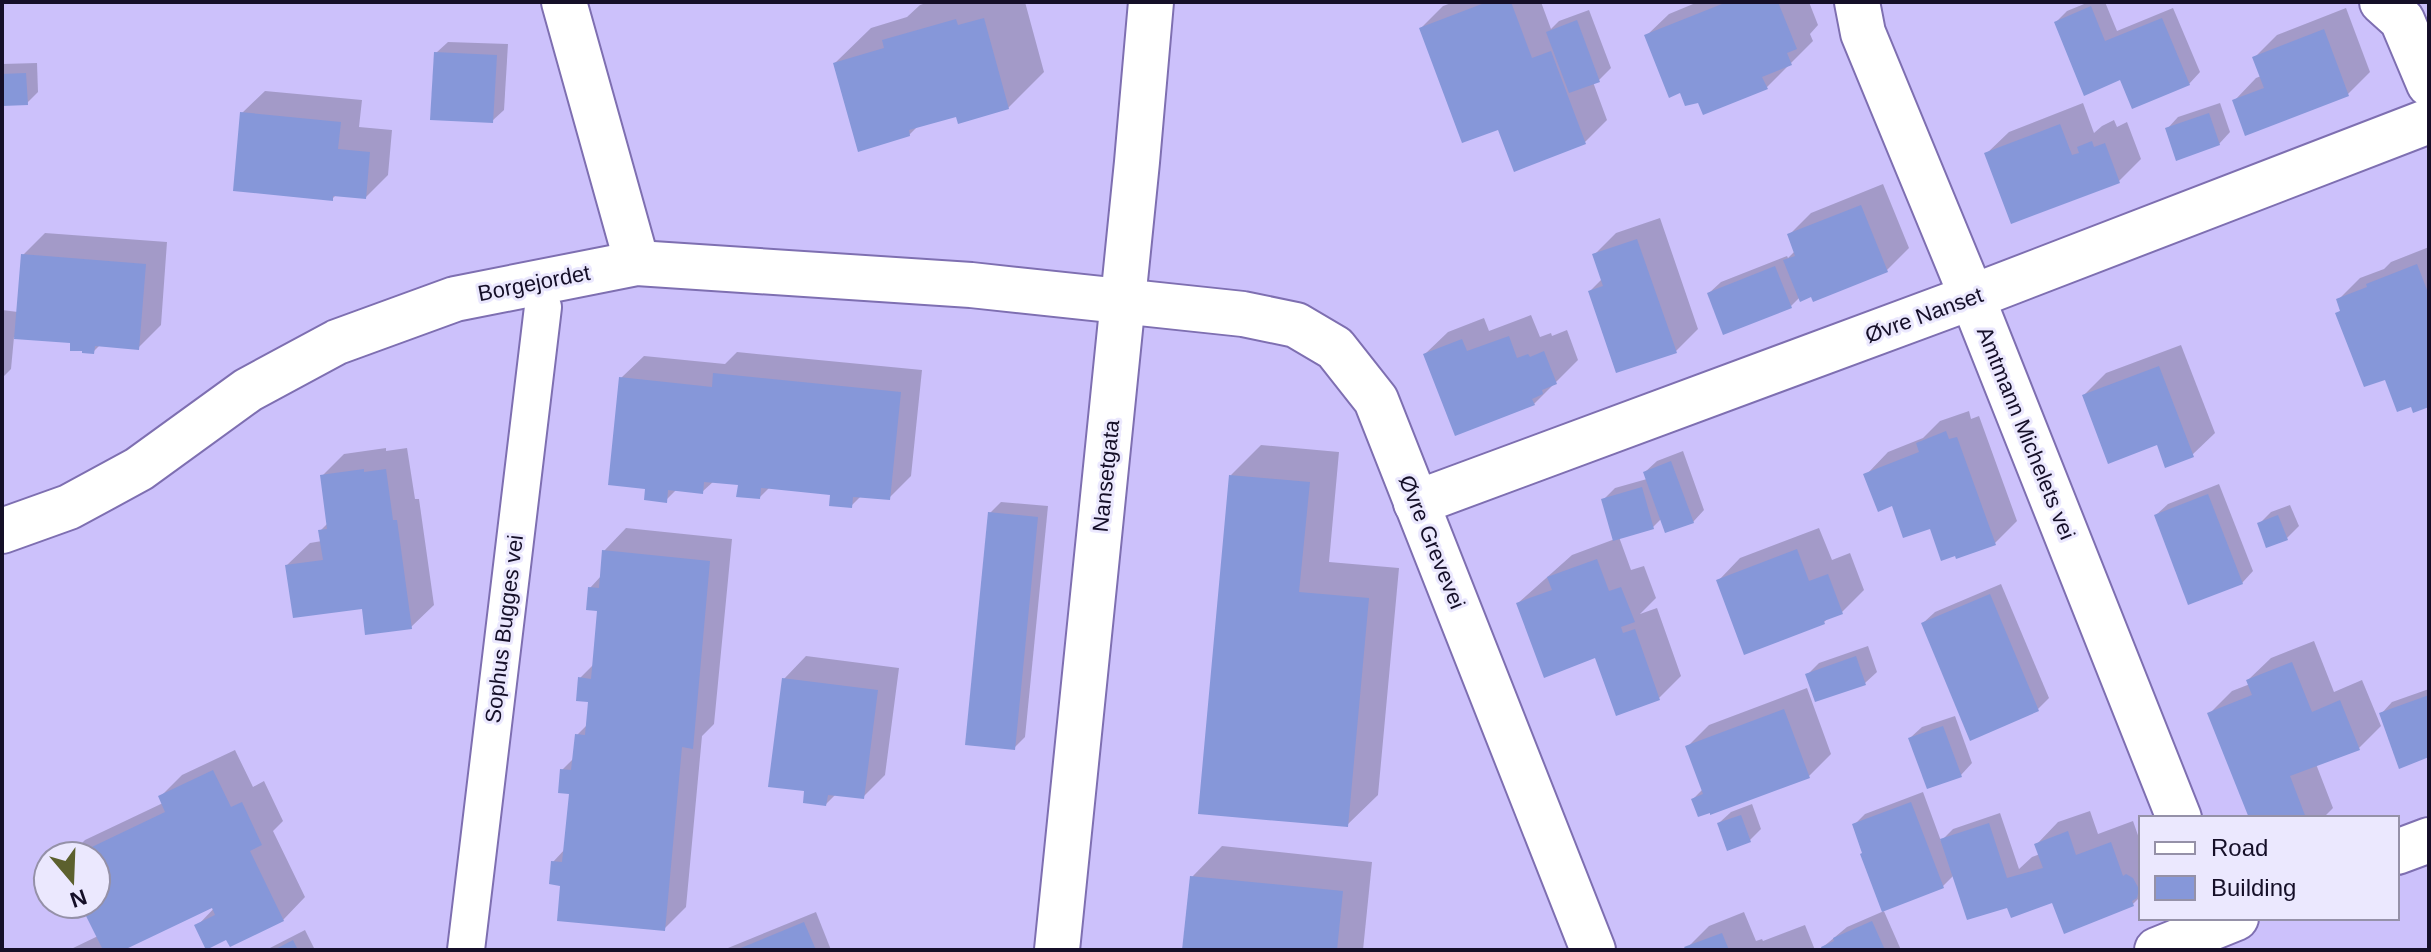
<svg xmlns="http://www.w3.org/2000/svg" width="2431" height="952" font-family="Arial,sans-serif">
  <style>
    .shadow { fill: #0003 }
    .building { fill: #8697d9 }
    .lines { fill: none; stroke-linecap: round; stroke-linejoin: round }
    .pedestrian-casing { stroke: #7e6fb1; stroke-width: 40 }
    .minor-casing { stroke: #7e6fb1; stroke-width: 48 }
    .secondary-casing { stroke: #7e6fb1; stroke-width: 48 }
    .pedestrian { stroke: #fff; stroke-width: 36 }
    .minor { stroke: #fff; stroke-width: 44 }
    .secondary { stroke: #fff; stroke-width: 44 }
    .labels { text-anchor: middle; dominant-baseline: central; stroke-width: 6; stroke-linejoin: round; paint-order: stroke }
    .street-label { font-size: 22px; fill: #150f28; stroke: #ebe8fe }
  </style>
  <rect width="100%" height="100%" fill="#ccc1fb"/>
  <g class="shadow">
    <path d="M929,2H1025L1044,72L1008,108L957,114L919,125L909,135L835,63L871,28L907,17L920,5Z"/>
    <path d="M1454,2H1541L1551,29L1559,21L1589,10L1611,68L1599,80L1593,82L1607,120L1585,142L1499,127L1421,28L1443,6Z"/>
    <path d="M1698,2H1809L1818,25L1810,34L1813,41L1766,88L1699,101L1681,91L1646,36L1669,14Z"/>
    <path d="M2089,2H2105L2117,31L2173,8L2200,72L2189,84L2121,78L2056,22L2067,11Z"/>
    <path d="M2346,8L2370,72L2348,94L2234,101L2256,78L2261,76L2254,58L2277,35Z"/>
    <path d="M448,42L508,44L504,110L492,121L436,53Z"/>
    <path d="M37,63L38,92L27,103L2,104V64Z"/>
    <path d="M265,91L362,100L359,127L392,130L388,175L366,197L337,194L332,199L242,113Z"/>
    <path d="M2083,103L2094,133L2102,126L2114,120L2117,127L2127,122L2141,159L2119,181L1986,154L2009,132Z"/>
    <path d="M2220,103L2230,132L2219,144L2167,129L2178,117Z"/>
    <path d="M1883,184L1909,248L1887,270L1800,297L1791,306L1709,293L1721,282L1787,256L1788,258L1795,251L1789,235L1811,213Z"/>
    <path d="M1660,218L1698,329L1676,351L1590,291L1602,279L1594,255L1616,233Z"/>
    <path d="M45,233L167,242L161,325L138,348L101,344L93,352L72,342L14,337L11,369L2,378V310L18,312L23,255Z"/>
    <path d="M2429,247V405L2386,377L2338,313L2342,309L2338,300L2360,278L2384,269L2391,262Z"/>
    <path d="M1531,315L1540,337L1551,333L1552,336L1567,330L1578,360L1534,404L1425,354L1448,332L1484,318L1489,331Z"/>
    <path d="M2181,345L2215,433L2192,455L2158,443L2084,395L2106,373Z"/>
    <path d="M737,352L922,370L911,476L889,498L862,495L851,506L832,493L770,487L760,497L740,483L714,481L702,492L677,489L666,500L647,487L621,378L644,356L725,364Z"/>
    <path d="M1969,411L1971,419L1979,416L2017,521L1995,543L1931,526L1893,504L1866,475L1888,452L1923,438L1940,421Z"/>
    <path d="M1261,445L1339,452L1329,562L1399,568L1378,795L1347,825L1231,475Z"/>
    <path d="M386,448V451L407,448L415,499H419L434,605L411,627L364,606L287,565L310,543L322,541L320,531L328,523L322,476L344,454Z"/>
    <path d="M1683,451L1704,510L1693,522L1662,518L1653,527L1619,537L1631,570L1644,566L1656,598L1640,614L1657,608L1681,676L1659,698L1518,603L1572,555L1615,539L1603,500L1615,488L1647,479L1645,472L1657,461Z"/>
    <path d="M2219,484L2253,571L2242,583L2156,515L2168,504Z"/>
    <path d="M1001,502L1048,506L1025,737L1014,748L990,513Z"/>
    <path d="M2290,505L2299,526L2287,538L2268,546L2259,524L2271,512Z"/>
    <path d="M626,528L732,539L714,724L702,736L686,907L664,929L562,884L553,862L565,849L571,793L562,770L574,758L577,735L588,724L590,700L580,678L594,664L600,609L590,588L602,575L604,551Z"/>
    <path d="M1819,528L1832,560L1850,553L1864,590L1842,612L1829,617L1824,622L1718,581L1740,558Z"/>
    <path d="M2001,584L2049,698L2038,709L1923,623L1935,612Z"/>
    <path d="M2314,641L2334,692L2362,680L2381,726L2359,748L2316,764L2333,808L2323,818H2251L2209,714L2232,691L2250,684L2248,680L2271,658Z"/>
    <path d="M1868,646L1877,672L1865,683L1808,674L1819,663Z"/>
    <path d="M806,656L899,668L885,775L863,797L836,794L826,804L807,790L784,679Z"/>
    <path d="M1807,688L1831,754L1809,776L1693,799L1703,789L1687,747L1709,725Z"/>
    <path d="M2429,689V755L2381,714L2392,702Z"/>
    <path d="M1955,716L1972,763L1961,775L1910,738L1922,727Z"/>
    <path d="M235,750L253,787L264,781L283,821L273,831L305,897L283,920L227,938L197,926L219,903L120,950H69L98,936L83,904H96V856H69L85,840L163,803L160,797L182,775Z"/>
    <path d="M1923,792L1941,841L1953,829L2000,813L2019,869L2032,857L2040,854L2036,845L2058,822L2090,811L2098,834L2133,821L2141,844V896L2133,904L2053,901L2008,906L1954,875L1943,886L1883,909L1901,950H1824L1823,947L1847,927L1884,911L1854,825L1865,814Z"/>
    <path d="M1752,804L1761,829L1750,840L1719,823L1731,812Z"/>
    <path d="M1222,846L1372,862L1363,950H1184L1192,877Z"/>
    <path d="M816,912L831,950H726L728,948Z"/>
    <path d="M1744,912L1756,941L1762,939L1763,941L1805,925L1815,950H1688L1687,948L1709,926Z"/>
    <path d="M305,930L315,950H266Z"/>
  </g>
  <g class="building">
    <path d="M1487,2H1511L1532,58L1551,51L1586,144L1514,172L1498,130L1462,143L1419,28Z"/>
    <path d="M1727,2H1778L1797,49L1787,53L1792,65L1762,77L1768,89L1703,115L1698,103L1685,106L1680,93L1669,98L1644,35Z"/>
    <path d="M2091,6L2105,41L2162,18L2190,85L2132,109L2120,80L2084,96L2054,22Z"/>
    <path d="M984,18L1009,109L958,124L956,117L909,130L910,136L858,152L833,63L884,48L882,40L956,19L958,25Z"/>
    <path d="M1577,20L1600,82L1569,93L1546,32Z"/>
    <path d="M2324,29L2349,96L2245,136L2232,100L2264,88L2252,57Z"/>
    <path d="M434,52L497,55L493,123L430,120Z"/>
    <path d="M26,73L28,105L2,106V74Z"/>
    <path d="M240,112L341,122L338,149L370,152L366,199L333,196V201L233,191Z"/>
    <path d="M2209,113L2220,145L2176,161L2165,128Z"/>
    <path d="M2060,124L2072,155L2079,153L2077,147L2092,141L2094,147L2105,143L2120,183L2011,224L1984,153Z"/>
    <path d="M1861,205L1888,272L1813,302L1811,297L1800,302L1783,260L1795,256L1787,234Z"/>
    <path d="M1637,239L1677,353L1616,373L1588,291L1603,286L1592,254Z"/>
    <path d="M21,254L146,264L139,350L95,346L94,354L82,353V351H70V343L14,339Z"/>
    <path d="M2417,264L2429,295V407L2413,413L2411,407L2397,412L2385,380L2364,387L2335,313L2340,311L2336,299L2367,287L2366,284Z"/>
    <path d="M1775,266L1792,308L1723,335L1707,293Z"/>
    <path d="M1509,336L1517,358L1528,354L1530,357L1544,351L1557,384L1542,390L1543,394L1532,399L1535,405L1455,436L1423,354L1462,339L1467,351Z"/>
    <path d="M2159,366L2194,457L2165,468L2157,445L2108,464L2082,395Z"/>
    <path d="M713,373L901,392L890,500L853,497L852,508L829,506L830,495L761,488L760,499L736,497L738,485L704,482L703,494L668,490L667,503L644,500L645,489L608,485L619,377L712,387Z"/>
    <path d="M1946,431L1949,439L1957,437L1996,545L1956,559L1955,556L1941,561L1930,529L1903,538L1892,506L1878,512L1863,474L1919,452L1916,443Z"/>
    <path d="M1671,461L1694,523L1665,533L1643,472Z"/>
    <path d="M364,469V472L386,469L393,520H397L412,629L365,635L362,609L293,618L285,565L323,560L318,530L327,529L320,475Z"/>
    <path d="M1229,475L1310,482L1299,592L1369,598L1348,827L1198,814Z"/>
    <path d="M1642,487L1654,529L1613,541L1601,499Z"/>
    <path d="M2208,494L2243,584L2188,605L2154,515Z"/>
    <path d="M988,512L1038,517L1015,750L965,745Z"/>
    <path d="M2278,515L2288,540L2266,548L2257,523Z"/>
    <path d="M1797,549L1809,581L1828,574L1843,614L1824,621L1825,624L1744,655L1716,580Z"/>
    <path d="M602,550L710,561L693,749L682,747L665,931L557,921L560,886L549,884L551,861L562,862L569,794L558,793L560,769L571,770L575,734L585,735L588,702L576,701L578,677L591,679L597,611L586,610L588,587L599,588Z"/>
    <path d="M1597,559L1609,591L1621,587L1635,622L1621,627L1623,633L1635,629L1660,700L1616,716L1595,658L1544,678L1516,603L1552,590L1547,577Z"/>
    <path d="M1990,594L2039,711L1970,741L1921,623Z"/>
    <path d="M1856,656L1866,685L1815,702L1805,674Z"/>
    <path d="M2292,662L2312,712L2340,700L2360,750L2290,776L2306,818H2249L2207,713L2252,695L2246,680Z"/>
    <path d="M782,678L878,690L864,799L828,795L826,806L803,803L804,791L768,787Z"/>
    <path d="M2429,695V757L2399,769L2379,713Z"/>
    <path d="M1784,709L1810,778L1710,815V813L1698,817L1691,799L1703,794L1685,746Z"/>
    <path d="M1943,726L1962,777L1927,789L1908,738Z"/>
    <path d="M213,770L231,807L242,802L262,845L250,851L284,921L230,947L226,940L206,950L194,925L215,915L212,908L124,950H103L80,904H96V856H73L165,812L158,796Z"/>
    <path d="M1911,802L1944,888L1882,912L1860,854L1862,853L1852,824Z"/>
    <path d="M1741,815L1751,842L1727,851L1717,823Z"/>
    <path d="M1989,823L2007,878L2043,868L2034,844L2068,831L2076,855L2111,842L2123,876L2126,874L2133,878L2139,889L2137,898L2132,901L2134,906L2064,934L2052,903L2011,918L2007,908L1967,920L1940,839Z"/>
    <path d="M1190,876L1343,891L1337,950H1182Z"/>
    <path d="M1872,921L1885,950H1822L1821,947L1834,941L1833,938Z"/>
    <path d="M804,922L816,950H736Z"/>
    <path d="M1722,933L1729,950H1686L1684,947Z"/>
    <path d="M293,940L298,950H274Z"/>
  </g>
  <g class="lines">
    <g class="pedestrian-casing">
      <path id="pedestrian" d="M466,950L543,307"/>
    </g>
    <g class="minor-casing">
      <g id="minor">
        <path d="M564,2L637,263"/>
        <path d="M1857,2L1863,33L1972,297L2179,818"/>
        <path d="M2382,2L2402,20L2429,84"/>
        <path d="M1416,503L1972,297L2429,121"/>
        <path d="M2,531L69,507L139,469L248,390L337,342L455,299L637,263L971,285L1243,314L1296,325L1335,348L1376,400L1593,950"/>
        <path d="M2397,852L2429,840"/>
        <path d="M2157,950L2236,918"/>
      </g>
    </g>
    <g class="secondary-casing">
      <path id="secondary" d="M1057,950L1137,162L1151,2"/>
    </g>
    <use href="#pedestrian" class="pedestrian"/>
    <use href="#minor" class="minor"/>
    <use href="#secondary" class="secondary"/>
  </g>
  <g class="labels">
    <g class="street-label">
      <text transform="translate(534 283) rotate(-11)">Borgejordet</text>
      <text transform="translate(1924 315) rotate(-20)">Øvre Nanset</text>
      <text transform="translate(2026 433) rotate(68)">Amtmann Michelets vei</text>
      <text transform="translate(1106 476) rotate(-84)">Nansetgata</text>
      <text transform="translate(1432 542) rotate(68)">Øvre Grevevei</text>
      <text transform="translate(504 629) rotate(-83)">Sophus Bugges vei</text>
    </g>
  </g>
  <rect width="2431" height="952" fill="none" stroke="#150f28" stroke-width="8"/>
  <rect x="2139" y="816" width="260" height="104" fill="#ebe8fe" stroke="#9591a8" stroke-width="2"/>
  <rect x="2155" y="842" width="40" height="12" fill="#ffffff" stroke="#9591a8" stroke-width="2"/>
  <text x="2211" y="856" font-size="24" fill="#150f28">Road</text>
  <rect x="2155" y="876" width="40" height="24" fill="#8697d9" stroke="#9591a8" stroke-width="2"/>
  <text x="2211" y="896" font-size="24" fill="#150f28">Building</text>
  <g transform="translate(72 880) rotate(161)"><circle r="38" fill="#ebe8fe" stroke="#9591a8" stroke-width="2"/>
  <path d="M0-6L14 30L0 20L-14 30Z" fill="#5c602e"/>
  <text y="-12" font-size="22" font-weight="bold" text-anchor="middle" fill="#150f28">N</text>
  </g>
</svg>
